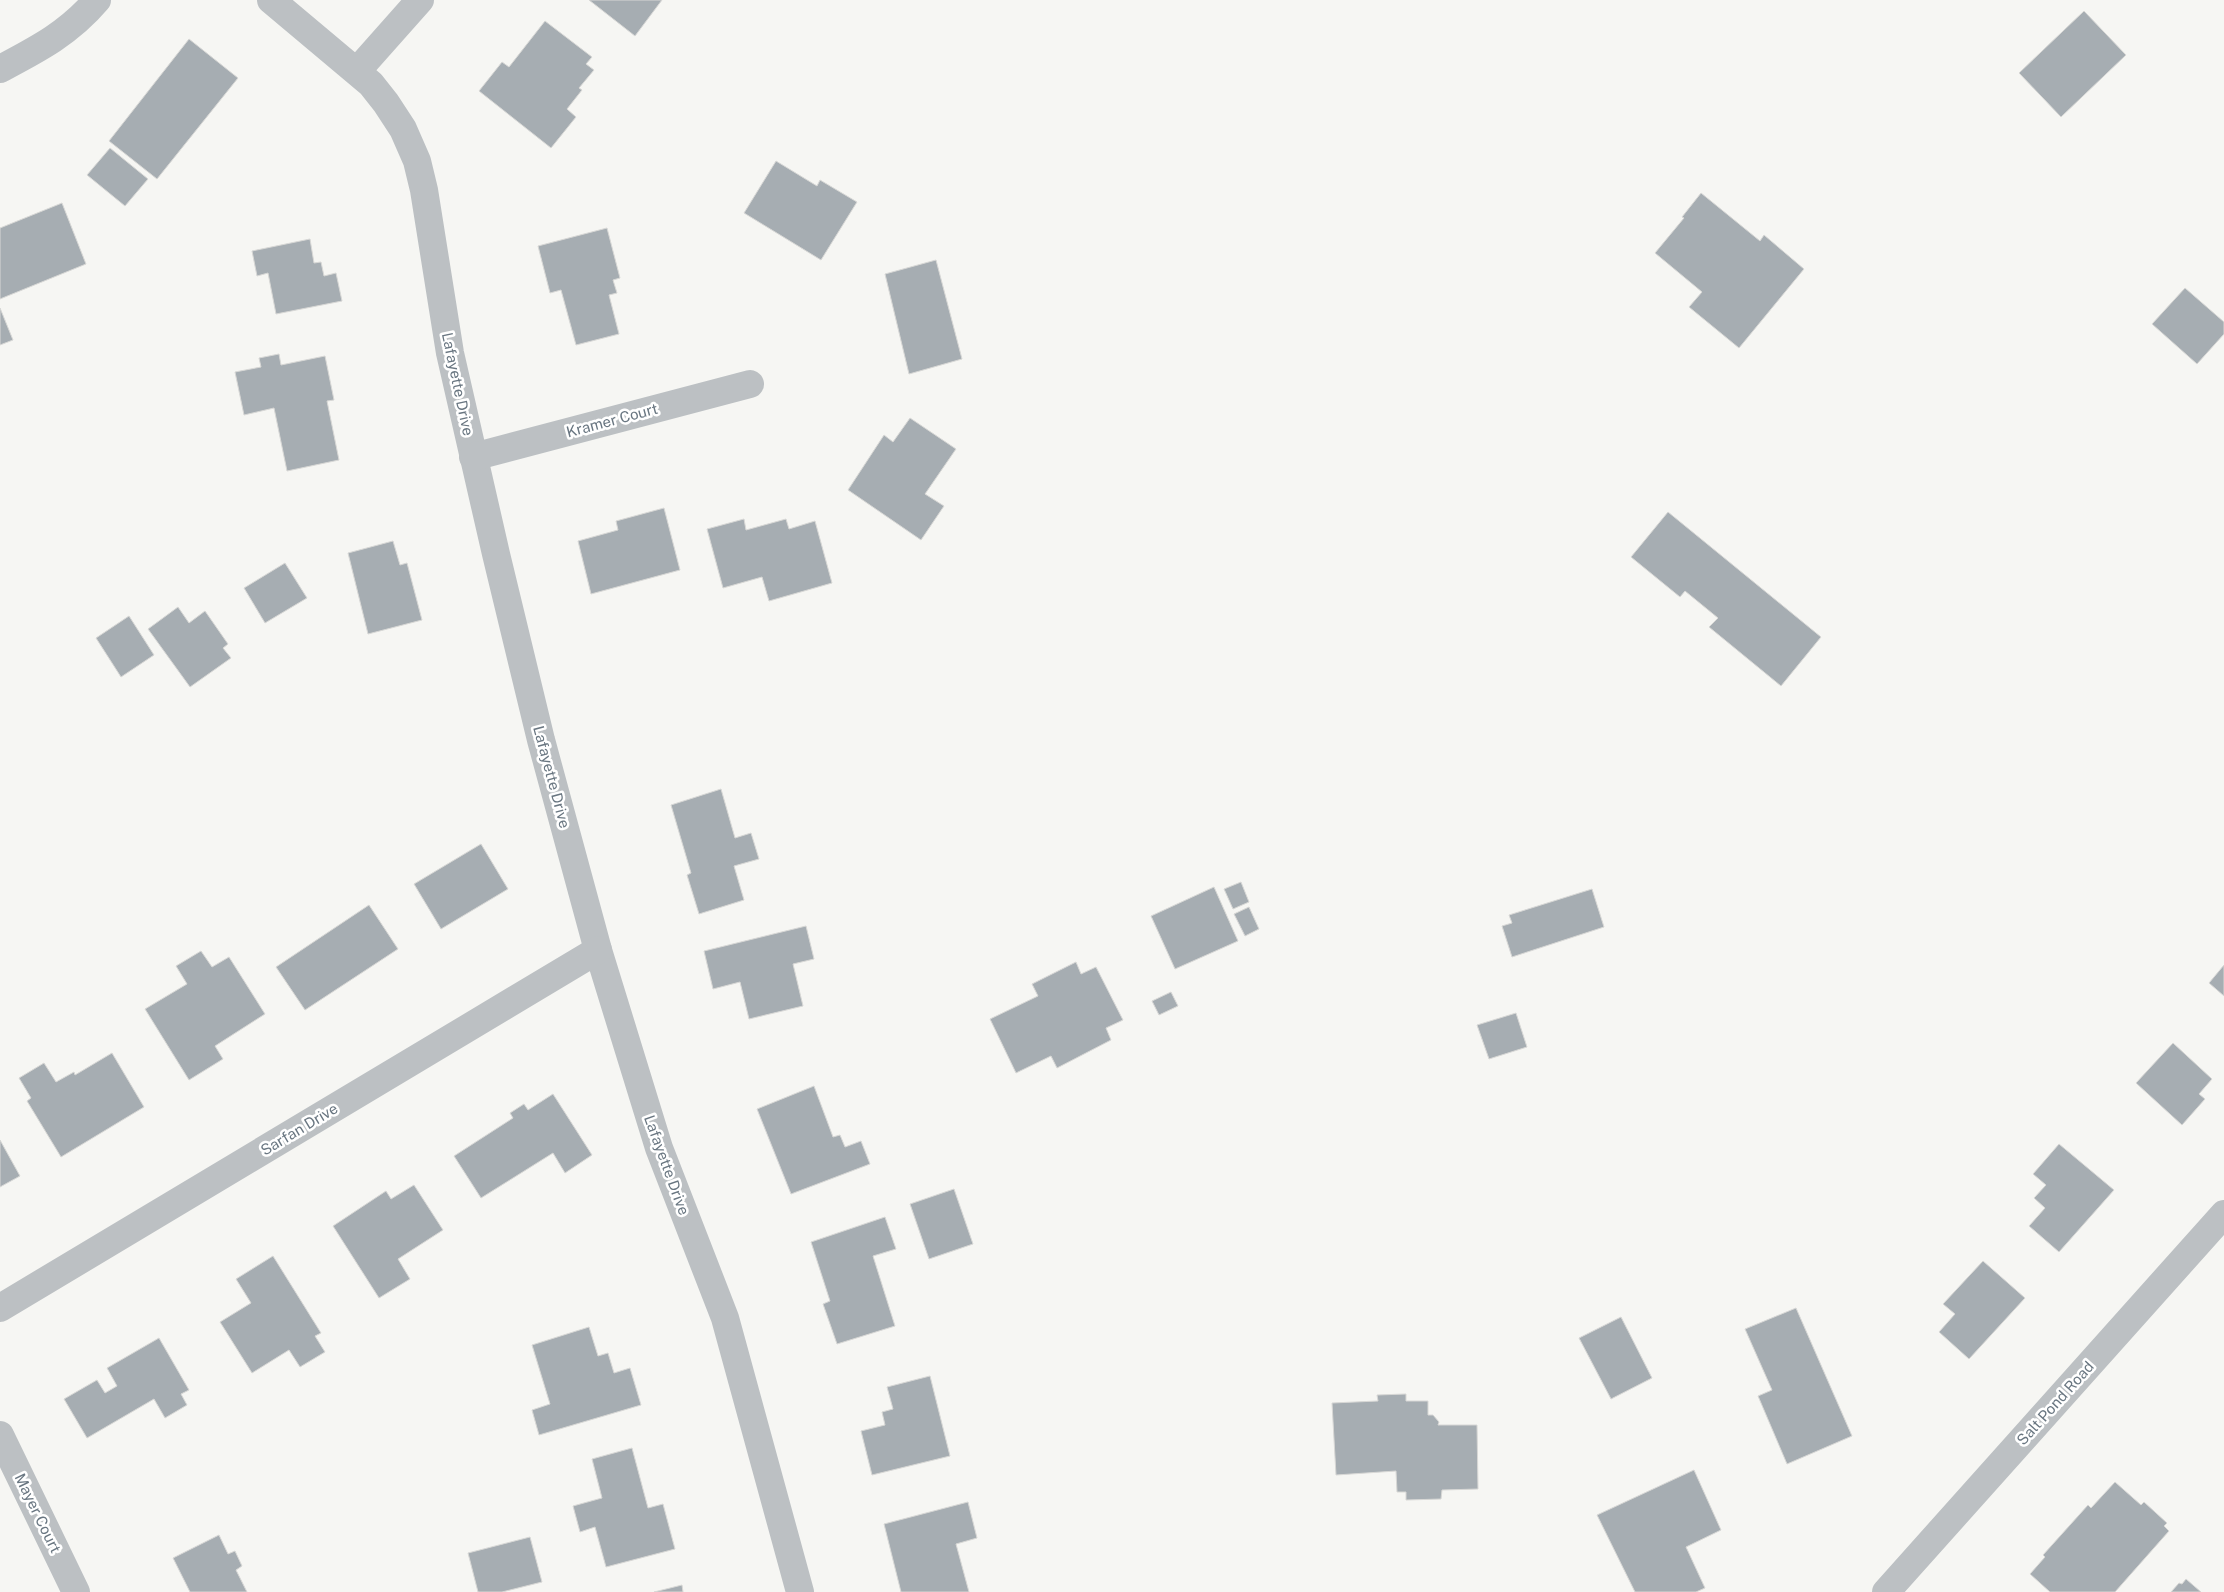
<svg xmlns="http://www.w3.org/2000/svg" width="2224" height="1592" font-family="'Public Sans',sans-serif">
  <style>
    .building { fill: #a6adb2; stroke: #d8d8d6 }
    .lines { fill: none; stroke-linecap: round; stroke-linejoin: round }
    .minor { stroke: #bcc0c3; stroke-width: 28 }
    .labels { text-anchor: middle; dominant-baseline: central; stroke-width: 5; stroke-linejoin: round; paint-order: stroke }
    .street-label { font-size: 15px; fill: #697681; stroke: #fff }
  </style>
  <rect width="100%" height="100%" fill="#f6f6f3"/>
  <g class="building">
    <path d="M589,0H662L635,36Z"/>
    <path d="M2084,11L2126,55L2061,117L2019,73Z"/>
    <path d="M545,21L592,57L586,64L594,70L579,88L582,90L567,109L576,117L551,148L479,91L502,62L509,67Z"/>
    <path d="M189,39L238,78L157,179L109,141Z"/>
    <path d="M110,148L148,179L125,206L87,175Z"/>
    <path d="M776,161L817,186L820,180L857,202L821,260L744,213Z"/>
    <path d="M1701,193L1760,241L1764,235L1804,269L1739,348L1689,307L1702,292L1655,253L1684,218L1682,217Z"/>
    <path d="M62,203L86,264L0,299V228Z"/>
    <path d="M607,228L620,278L613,280L617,293L609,295L619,334L576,345L561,290L550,293L538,246Z"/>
    <path d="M310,239L314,263L321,262L324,276L336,273L342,301L276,314L268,273L257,276L252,251Z"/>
    <path d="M936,260L962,359L909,374L885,274Z"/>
    <path d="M2185,288L2224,322V334L2197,364L2152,324Z"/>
    <path d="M0,308L13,340L0,345Z"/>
    <path d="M279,354L281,365L325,356L334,400L327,401L339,460L287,471L274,408L244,415L235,372L261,367L259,358Z"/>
    <path d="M910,418L956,449L925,494L944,506L921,540L848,490L884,435L893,442Z"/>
    <path d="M664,508L680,570L591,594L578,541L618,530L616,521Z"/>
    <path d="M1668,512L1821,637L1781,686L1709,627L1718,618L1685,591L1680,597L1631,557Z"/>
    <path d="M744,519L746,530L786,519L789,529L815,521L832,583L769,601L762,577L723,588L707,529Z"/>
    <path d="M393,541L400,565L407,563L422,620L368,634L348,553Z"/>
    <path d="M285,563L307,598L265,623L244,588Z"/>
    <path d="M178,607L189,623L205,611L228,644L223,648L231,658L190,687L148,629Z"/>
    <path d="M129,616L154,655L121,677L96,638Z"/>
    <path d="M721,789L735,838L751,833L759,859L734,866L744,900L699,914L687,875L691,873L671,805Z"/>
    <path d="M481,844L508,889L441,929L414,884Z"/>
    <path d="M1241,882L1249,902L1233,909L1224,889Z"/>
    <path d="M1214,887L1238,941L1175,969L1151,916Z"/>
    <path d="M1592,889L1604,927L1512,957L1502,926L1512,923L1509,915Z"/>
    <path d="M369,905L398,949L305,1010L276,967Z"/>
    <path d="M1249,907L1259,929L1245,936L1234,914Z"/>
    <path d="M806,926L814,959L793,964L803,1006L749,1019L740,982L713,989L704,951Z"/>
    <path d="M201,951L212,967L229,957L265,1014L215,1046L223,1059L189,1080L145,1009L187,984L176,966Z"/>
    <path d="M1076,962L1081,974L1096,967L1123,1020L1106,1028L1111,1040L1057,1068L1051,1056L1016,1073L990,1019L1038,996L1032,984Z"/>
    <path d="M2224,965V996L2209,983Z"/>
    <path d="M1171,992L1178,1006L1159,1015L1152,1001Z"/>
    <path d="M1516,1013L1527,1047L1489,1059L1477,1025Z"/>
    <path d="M2173,1043L2212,1079L2199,1094L2205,1099L2182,1125L2136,1083Z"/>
    <path d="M112,1053L144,1107L61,1157L27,1101L31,1098L19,1078L44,1063L56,1082L74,1072L75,1075Z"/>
    <path d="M814,1086L833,1137L840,1135L845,1147L861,1141L870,1164L791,1194L757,1109Z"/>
    <path d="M553,1094L592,1155L565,1173L553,1153L481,1198L454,1156L513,1118L510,1113L524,1104L528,1110Z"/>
    <path d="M0,1140L20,1176L0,1187Z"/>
    <path d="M2059,1144L2114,1190L2059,1252L2029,1226L2045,1208L2034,1198L2046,1185L2033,1174Z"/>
    <path d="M414,1185L443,1230L398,1259L410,1279L379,1298L333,1226L386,1191L391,1199Z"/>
    <path d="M954,1189L973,1244L929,1259L910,1204Z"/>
    <path d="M885,1217L896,1249L873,1256L895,1326L837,1344L823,1304L830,1301L811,1242Z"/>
    <path d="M273,1256L321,1333L315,1336L325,1352L300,1367L289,1350L252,1373L220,1322L251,1303L236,1279Z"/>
    <path d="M1983,1261L2025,1298L1969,1359L1939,1332L1955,1314L1943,1304Z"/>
    <path d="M1796,1308L1852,1436L1787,1464L1758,1396L1772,1390L1745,1329Z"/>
    <path d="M1621,1317L1652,1378L1611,1399L1579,1338Z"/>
    <path d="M589,1327L598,1356L608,1353L614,1373L630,1368L641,1405L539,1435L532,1410L550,1404L532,1345Z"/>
    <path d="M159,1338L189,1390L181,1394L187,1405L165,1418L154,1399L87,1438L64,1399L97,1380L105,1393L117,1386L107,1368Z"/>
    <path d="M930,1376L950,1456L872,1475L861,1431L885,1425L882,1412L893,1409L887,1387Z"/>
    <path d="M1406,1394V1401H1428V1415H1433L1439,1422L1438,1425H1477L1478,1489L1442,1490L1441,1499L1406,1500V1492H1397L1396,1471L1336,1475L1332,1403L1378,1401L1377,1395Z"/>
    <path d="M632,1448L648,1508L663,1504L675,1549L606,1567L595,1527L580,1532L573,1506L602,1498L592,1459Z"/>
    <path d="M1694,1470L1721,1530L1686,1547L1705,1588L1696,1592H1635L1597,1515Z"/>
    <path d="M2115,1482L2141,1505L2144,1502L2167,1523L2164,1526L2169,1531L2115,1592H2050L2030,1574L2045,1557L2043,1555L2088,1505L2091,1508Z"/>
    <path d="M968,1502L977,1538L956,1544L969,1592H901L884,1524Z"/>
    <path d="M219,1535L228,1554L235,1551L242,1566L236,1570L247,1592H190L173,1558Z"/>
    <path d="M530,1537L542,1582L502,1592H478L468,1553Z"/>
    <path d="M2186,1579L2201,1592H2171L2179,1583L2182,1584Z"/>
    <path d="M682,1585L683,1592H654Z"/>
  </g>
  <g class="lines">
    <g class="minor">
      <path d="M271,0L371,84L386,103L403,129L417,161L424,190L450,353L496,554L541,740L598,950L659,1148L725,1318L800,1592"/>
      <path d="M0,69C38,49 69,33 97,0"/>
      <path d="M357,71L420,0"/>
      <path d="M473,457L750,384"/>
      <path d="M0,1308L598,950"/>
      <path d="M0,1435L76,1592"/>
      <path d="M1886,1592L2224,1214"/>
    </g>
  </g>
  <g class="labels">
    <g class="street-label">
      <text transform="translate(458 384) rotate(78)">Lafayette Drive</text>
      <text transform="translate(612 420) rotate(-15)">Kramer Court</text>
      <text transform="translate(552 777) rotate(75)">Lafayette Drive</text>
      <text transform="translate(299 1129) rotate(-31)">Sarfan Drive</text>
      <text transform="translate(667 1165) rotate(70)">Lafayette Drive</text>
      <text transform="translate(2055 1403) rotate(-48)">Salt Pond Road</text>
      <text transform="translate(38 1513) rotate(64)">Mayer Court</text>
    </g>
  </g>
</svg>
